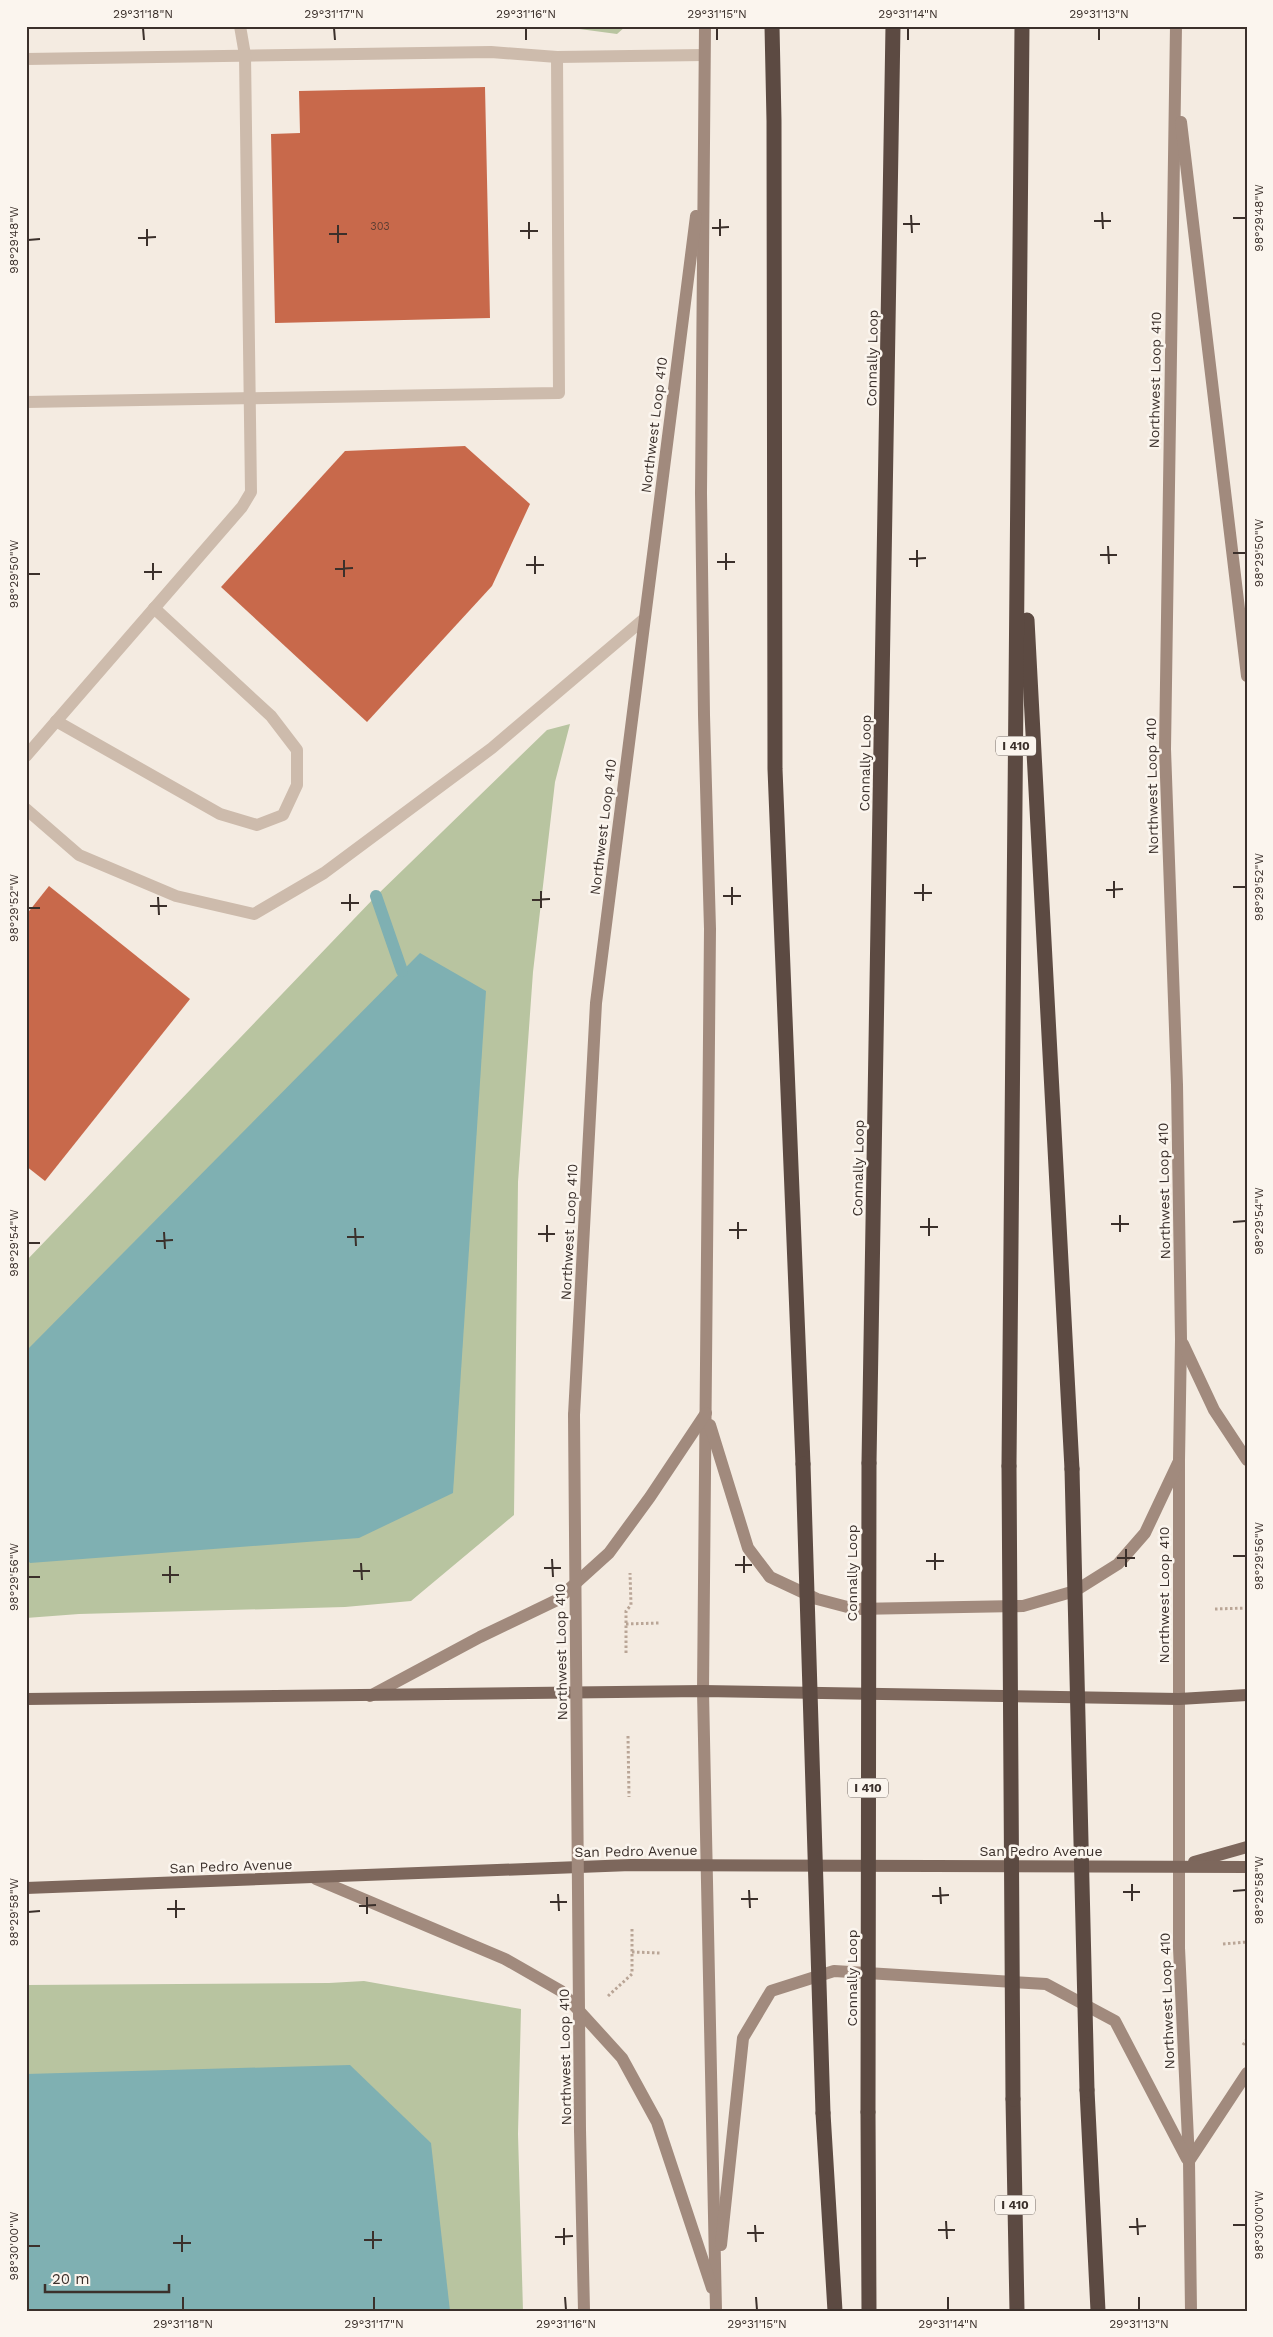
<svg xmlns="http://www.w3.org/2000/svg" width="1273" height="2337" font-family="'Work Sans',sans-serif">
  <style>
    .green { fill: #b8c4a0 }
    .water { fill: #7fb0b2 }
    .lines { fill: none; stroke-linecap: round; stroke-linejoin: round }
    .stream { stroke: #7fb0b2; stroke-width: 12 }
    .building { fill: #c8694b }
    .path { stroke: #b9a596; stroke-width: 3; stroke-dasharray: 2.5 2.5; stroke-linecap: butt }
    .service { stroke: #cdbbac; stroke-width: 12 }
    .secondary { stroke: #a18a7d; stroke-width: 12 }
    .primary { stroke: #7d675c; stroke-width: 12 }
    .motorway { stroke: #5c4a42; stroke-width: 15 }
    .secondary-bridge { stroke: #a18a7d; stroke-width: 12 }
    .motorway-bridge { stroke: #5c4a42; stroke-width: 15 }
    .ticks { fill: none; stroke: #3b302b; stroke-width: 2 }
    .labels { text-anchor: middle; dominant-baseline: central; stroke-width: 5; stroke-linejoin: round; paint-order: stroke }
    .number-label { font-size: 11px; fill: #5e3e33 }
    .shield { fill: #fbf5ee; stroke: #756b66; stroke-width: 1 }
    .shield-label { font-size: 12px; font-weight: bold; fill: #3b302b }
    .street-label { font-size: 14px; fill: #3b302b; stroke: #fbf5ee }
    .neatline { fill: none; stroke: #3b302b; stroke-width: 2 }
    .ticks-label { font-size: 12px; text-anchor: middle; fill: #3b302b }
  </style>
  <rect width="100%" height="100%" fill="#f4ebe1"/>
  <g class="green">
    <path d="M557,26H626L617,34Z"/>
    <path d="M570,724L555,782L533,972L518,1182L514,1515L411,1601L345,1607L79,1614L26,1618V1261L376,896L547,730Z"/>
    <path d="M364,1981L521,2009L518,2134L523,2311H26V1985L329,1983Z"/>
  </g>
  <g class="water">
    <path d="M420,953L486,991L453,1493L359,1538L30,1563L26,1558V1351Z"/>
    <path d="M350,2065L431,2143L450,2311H26V2074Z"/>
  </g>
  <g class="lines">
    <path class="stream" d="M376,896L402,971"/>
  </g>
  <g class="building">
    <path d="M485,87L490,318L275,323L271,134L300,133L299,91Z"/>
    <path d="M465,446L530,504L492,586L367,722L221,587L345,451Z"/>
    <path d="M49,886L190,999L45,1181L26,1166V915Z"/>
  </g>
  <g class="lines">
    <g class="path">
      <path d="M1215,1609L1247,1608"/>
      <path d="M626,1624L659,1623"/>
      <path d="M626,1653V1611L631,1605L630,1573"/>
      <path d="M628,1736L629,1797"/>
      <path d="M1223,1944L1247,1942"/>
      <path d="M632,1952L660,1953"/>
      <path d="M608,1996L632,1974V1927"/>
      <path d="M1243,2045L1247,2039"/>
    </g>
    <g class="service">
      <path d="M26,59L491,52L557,57L704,55"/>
      <path d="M26,402L559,393L557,57"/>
      <path d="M56,721L220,814L257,825L283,815L297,785V750L271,716L154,608"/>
      <path d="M26,756L242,507L251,492L245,55L240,26"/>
      <path d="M26,809L79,855L176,896L254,914L324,873L492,748L644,619"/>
    </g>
    <g class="secondary">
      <path d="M705,26L701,493L704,715L710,929L703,1691L716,2311"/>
      <path d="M1176,26L1165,749L1177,1085L1181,1339L1179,1460V1948L1189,2161L1191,2311"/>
      <path d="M1181,122L1247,676"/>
      <path d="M1183,1344L1214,1410L1247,1460"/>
      <path d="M574,1415L596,1003L696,216"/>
      <path d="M710,1425L748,1548L770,1577L817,1599L855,1609L1023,1606L1075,1591L1118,1564L1145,1533L1178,1463"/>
      <path d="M370,1696L480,1637L557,1600L609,1553L650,1497L706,1413"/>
      <path d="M316,1879L505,1959L561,1991L622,2058L657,2122L712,2288"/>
      <path d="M580,2130L584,2311"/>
      <path d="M1189,2161L1247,2073"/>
      <path d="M721,2245L743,2038L771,1991L834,1971L1046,1984L1115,2021L1187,2159"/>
    </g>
    <g class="primary">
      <path d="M26,1699L703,1691L1179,1699L1247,1695"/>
      <path d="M1194,1862L1247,1847"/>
      <path d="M26,1888L631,1865L1247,1867"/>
    </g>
    <g class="motorway">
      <path d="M772,26L774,121L775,769L803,1464"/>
      <path d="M1027,620L1072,1469"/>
      <path d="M869,1463L893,26"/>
      <path d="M1009,1466L1022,26"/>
      <path d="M1087,2090L1098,2311"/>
      <path d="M1013,2099L1017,2311"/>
      <path d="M868,2112L869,2311"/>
      <path d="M823,2113L835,2311"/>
    </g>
    <path class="secondary-bridge" d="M574,1415L580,2130"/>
    <g class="motorway-bridge">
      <path d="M803,1464L823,2113"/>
      <path d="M1009,1466L1013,2099"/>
      <path d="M1072,1469L1087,2090"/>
      <path d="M868,2112L869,1463"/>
    </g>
  </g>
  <path class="ticks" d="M143,28L144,40M334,28L335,40M526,28V40M717,28V40M908,28V40M1099,28V40M1102,212L1103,229M911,215L912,233M1233,218H1246M720,219V236M1094,221H1111M529,222V239M903,224H920M338,225V243M712,228L729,227M147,229V246M520,231H538M329,234H347M138,238L156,237M28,240L40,239M1108,546L1109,564M917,550V567M726,553V570M1233,553H1246M1100,555H1117M535,556V574M909,559L926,558M344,560V577M717,562H735M153,563V580M526,565H544M335,569L353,568M144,572H162M28,574H40M1114,881V898M923,884V901M732,887V905M1233,887H1246M1106,890L1123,889M541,891V908M914,893H932M350,894V911M723,896H741M158,897L159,915M532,900L550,899M341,903H359M150,906H167M28,908H40M1120,1215V1232M929,1218V1236M738,1222V1239M1233,1222L1246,1221M1111,1224H1129M547,1225V1242M920,1227H938M355,1228L356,1246M729,1230H747M164,1232L165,1249M538,1234H555M347,1237H364M156,1241L173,1240M28,1243H40M1126,1549V1567M935,1553V1570M744,1556V1573M1233,1556H1246M1117,1558H1135M552,1559L553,1577M926,1561H944M361,1563L362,1580M735,1565H752M170,1566V1583M544,1568H561M353,1571H370M162,1575H179M28,1577H40M1132,1884V1901M940,1887L941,1904M749,1890L750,1908M1233,1891L1246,1890M1123,1892H1140M558,1894L559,1911M932,1896L949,1895M367,1897V1914M741,1899H758M176,1900V1918M550,1902H567M359,1906L376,1905M167,1909H185M28,1912L40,1911M1137,2218L1138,2235M946,2221L947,2239M755,2225L756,2242M1233,2225H1246M1129,2227L1146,2226M564,2228V2245M938,2230H955M373,2231V2249M747,2233H764M182,2235V2252M555,2237L573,2236M364,2240H382M173,2243H191M28,2246H40M183,2297V2310M374,2297V2310M565,2297L566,2310M756,2297L757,2310M948,2297V2310M1139,2297V2310"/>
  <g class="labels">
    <g class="number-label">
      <text x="380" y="226">303</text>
    </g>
    <g class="shield">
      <rect x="996" y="736.5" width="40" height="19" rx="4"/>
      <rect x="848" y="1778.5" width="40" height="19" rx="4"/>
      <rect x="995" y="2195.5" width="40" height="19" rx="4"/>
    </g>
    <g class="shield-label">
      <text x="1016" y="746">I 410</text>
      <text x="868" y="1788">I 410</text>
      <text x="1015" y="2205">I 410</text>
    </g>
    <g class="street-label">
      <text transform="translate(872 358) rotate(-89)">Connally Loop</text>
      <text transform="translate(1155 380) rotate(-89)">Northwest Loop 410</text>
      <text transform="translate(654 425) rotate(-83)">Northwest Loop 410</text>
      <text transform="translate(865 763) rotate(-89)">Connally Loop</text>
      <text transform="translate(1152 786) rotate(-91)">Northwest Loop 410</text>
      <text transform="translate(603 827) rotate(-83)">Northwest Loop 410</text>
      <text transform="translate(858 1168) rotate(-89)">Connally Loop</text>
      <text transform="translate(1164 1191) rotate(-91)">Northwest Loop 410</text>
      <text transform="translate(569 1232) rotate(-87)">Northwest Loop 410</text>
      <text transform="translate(852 1573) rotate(-90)">Connally Loop</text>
      <text transform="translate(1164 1595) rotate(-90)">Northwest Loop 410</text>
      <text transform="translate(561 1652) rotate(-91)">Northwest Loop 410</text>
      <text transform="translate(636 1851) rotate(-1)">San Pedro Avenue</text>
      <text x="1041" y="1851">San Pedro Avenue</text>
      <text transform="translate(231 1866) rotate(-2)">San Pedro Avenue</text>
      <text transform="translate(852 1978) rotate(-90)">Connally Loop</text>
      <text transform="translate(1167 2001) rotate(-92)">Northwest Loop 410</text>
      <text transform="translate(565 2057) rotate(-91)">Northwest Loop 410</text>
    </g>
  </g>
  <rect width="1273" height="2337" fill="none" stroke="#fbf5ee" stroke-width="55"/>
  <path d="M45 2284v8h124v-8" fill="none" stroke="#3b302b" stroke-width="2.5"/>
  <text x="52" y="2284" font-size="15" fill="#3b302b" stroke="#fbf5ee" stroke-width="4" paint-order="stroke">20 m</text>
  <rect x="28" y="28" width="1218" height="2282" class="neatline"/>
  <g class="ticks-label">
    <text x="143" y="18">29°31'18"N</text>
    <text x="334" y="18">29°31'17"N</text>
    <text x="526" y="18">29°31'16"N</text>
    <text x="717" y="18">29°31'15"N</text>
    <text x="908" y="18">29°31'14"N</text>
    <text x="1099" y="18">29°31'13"N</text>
    <text transform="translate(1259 218) rotate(-90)" y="4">98°29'48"W</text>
    <text transform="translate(14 240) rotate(-90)" y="4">98°29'48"W</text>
    <text transform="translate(1259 553) rotate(-90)" y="4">98°29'50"W</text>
    <text transform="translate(14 574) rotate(-90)" y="4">98°29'50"W</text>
    <text transform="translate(1259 887) rotate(-90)" y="4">98°29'52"W</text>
    <text transform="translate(14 908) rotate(-90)" y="4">98°29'52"W</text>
    <text transform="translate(1259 1221) rotate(-90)" y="4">98°29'54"W</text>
    <text transform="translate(14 1243) rotate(-90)" y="4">98°29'54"W</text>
    <text transform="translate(1259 1556) rotate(-90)" y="4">98°29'56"W</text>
    <text transform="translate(14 1577) rotate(-90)" y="4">98°29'56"W</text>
    <text transform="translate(1259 1890) rotate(-90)" y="4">98°29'58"W</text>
    <text transform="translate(14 1912) rotate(-90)" y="4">98°29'58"W</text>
    <text transform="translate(1259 2225) rotate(-90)" y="4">98°30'00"W</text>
    <text transform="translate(14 2246) rotate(-90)" y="4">98°30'00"W</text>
    <text x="183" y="2328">29°31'18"N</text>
    <text x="374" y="2328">29°31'17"N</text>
    <text x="566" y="2328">29°31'16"N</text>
    <text x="757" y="2328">29°31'15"N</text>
    <text x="948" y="2328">29°31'14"N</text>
    <text x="1139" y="2328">29°31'13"N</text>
  </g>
</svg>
